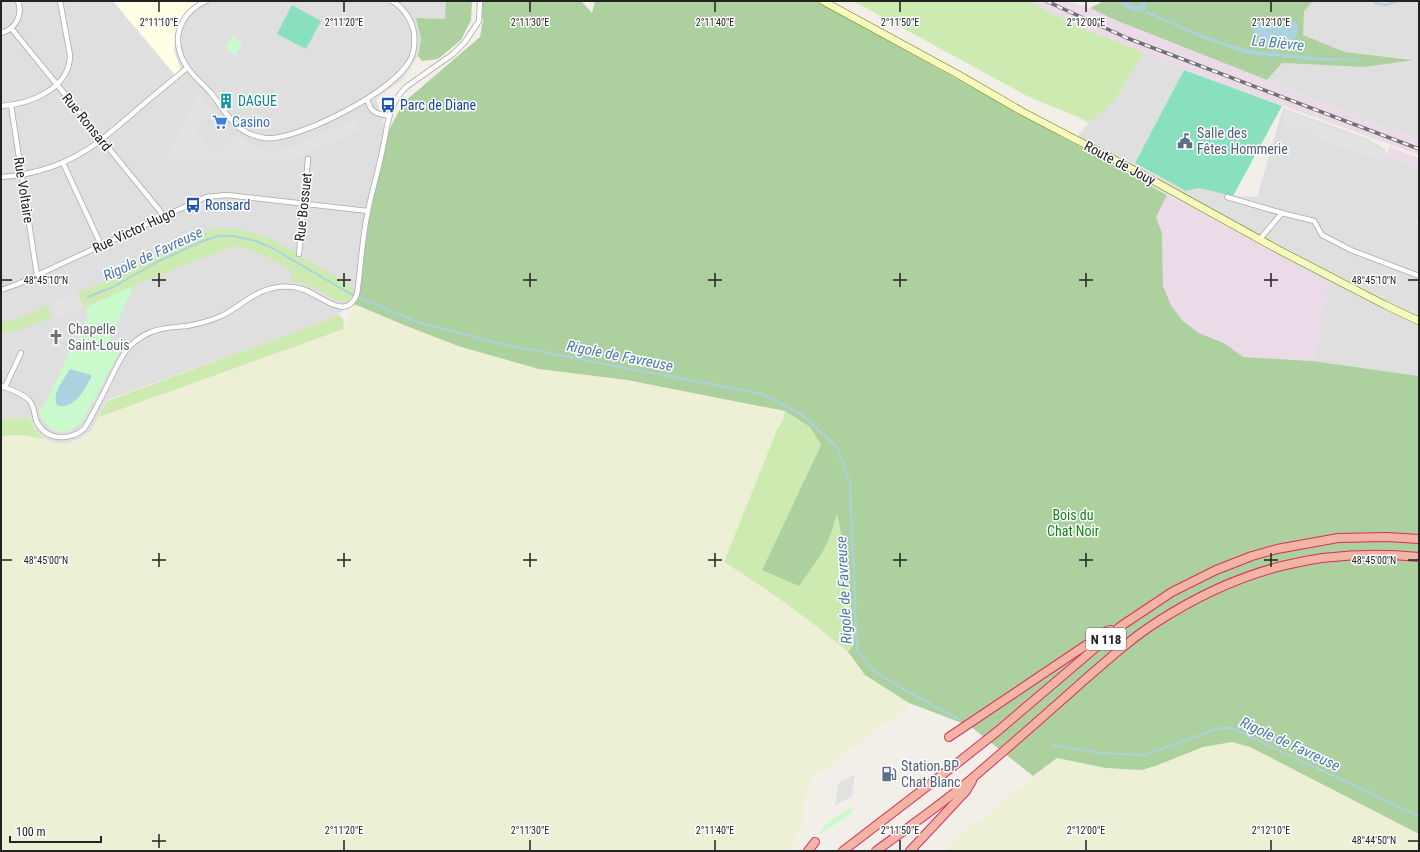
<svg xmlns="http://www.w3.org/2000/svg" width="1420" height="852" font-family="'Roboto Condensed',sans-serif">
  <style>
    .residential { fill: #e0dfdf }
    .industrial { fill: #ebdbe8 }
    .education { fill: #ffffe5 }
    .farmland { fill: #eef0d5 }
    .grass { fill: #cdebb0 }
    .forest { fill: #add19e }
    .park { fill: #c8facc }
    .pitch { fill: #88e0be }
    .parking { fill: #e2e2e2 }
    .water { fill: #aad3df }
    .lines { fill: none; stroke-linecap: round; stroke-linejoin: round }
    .stream { stroke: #aad3df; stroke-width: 2 }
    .minor-casing { stroke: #a9a9a9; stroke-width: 6 }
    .secondary-casing { stroke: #707d05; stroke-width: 8 }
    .trunk-casing { stroke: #dc2a67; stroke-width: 10 }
    .minor { stroke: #fff; stroke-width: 4.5 }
    .secondary { stroke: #f7fabf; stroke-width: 7 }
    .trunk { stroke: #f2b4a3; stroke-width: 8 }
    .rail-casing { stroke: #707070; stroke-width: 3.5 }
    .rail { stroke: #fff; stroke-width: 2; stroke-dasharray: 6; stroke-linecap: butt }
    .ticks { fill: none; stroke: #222; stroke-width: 1.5 }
    .labels { text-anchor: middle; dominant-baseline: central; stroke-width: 3; stroke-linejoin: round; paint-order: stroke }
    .shield { fill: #fff; stroke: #646464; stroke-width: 1 }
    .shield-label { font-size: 13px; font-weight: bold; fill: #222 }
    .culture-label { font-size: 14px; fill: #0d838f; stroke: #fff; text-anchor: start }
    .transit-label { font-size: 14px; fill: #164399; stroke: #fff; text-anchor: start }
    .street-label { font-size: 14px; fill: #222; stroke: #fff }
    .shop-label { font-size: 14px; fill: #366cbe; stroke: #fff; text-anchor: start }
    .service-label { font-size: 14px; fill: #4e5e75; stroke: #fff; text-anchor: start }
    .worship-label { font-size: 14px; fill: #5b616d; stroke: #fff; text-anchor: start }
    .park-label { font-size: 14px; fill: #0c8416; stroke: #fff }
    .water-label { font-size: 15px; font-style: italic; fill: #4a7aab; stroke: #fff }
    .ticks-label { font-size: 10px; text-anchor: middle; fill: #222; stroke: #fff; stroke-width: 3; stroke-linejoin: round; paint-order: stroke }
  </style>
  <rect width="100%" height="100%" fill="#f2efe9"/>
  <g class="residential">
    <path d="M1,1H113L137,30L180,67L174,51L175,33L185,14L191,8L203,1H446V19L417,18L421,39L418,56L402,80L376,99L387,134L359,300L332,318L107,400L91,431L79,439L67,443H55L45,439L34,429L29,418L1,419Z"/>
    <path d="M1313,1H1419V140L1329,106L1267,80L1282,63L1364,67L1412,59L1345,52L1302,35L1304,11Z"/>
    <path d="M1144,53L1184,70L1135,163L1186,191L1199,188L1233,196L1257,197L1283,108L1366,138L1385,149L1386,155L1419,168V218L1417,223L1419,224V376L1313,361L1328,283L1072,142L1089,123L1114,101Z"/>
  </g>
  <g class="industrial">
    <path d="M1029,1H1066L1090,8L1115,20L1267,80L1329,106L1419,140V155L1184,70L1071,23Z"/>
    <path d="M1390,147L1419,158V168L1386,155Z"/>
    <path d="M1167,195L1329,283L1313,361L1243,357L1224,343L1199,333L1183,321L1171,305L1163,286L1162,233L1156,217Z"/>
  </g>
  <path class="education" d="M113,1H203L191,8L185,14L175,33L174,51L180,67V72L175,75Z"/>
  <g class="farmland">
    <path d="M354,304L404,325L458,346L586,374L627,380L699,393L785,411L783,420L777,430L724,562L748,577L815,624L848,652L856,664L909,703L907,709L868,736L814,777L807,792L801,828L790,851H1V436L19,435L45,439L55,443H67L79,439L91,431L99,417L344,329Z"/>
    <path d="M1232,742L1250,747L1419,834V851H945L957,838L1057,758L1106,768L1158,765L1203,747Z"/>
  </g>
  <g class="grass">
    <path d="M853,1H1029L1071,23L1144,53L1114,101L1089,123L1078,117L1027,96Z"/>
    <path d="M218,228L238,229L270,238L354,288C355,295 352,299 347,303L346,301C334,304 323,291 312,287C305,284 298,282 291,281L292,271C273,260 255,249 233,246L133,286L84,307L77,293L108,280L191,237Z"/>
    <path d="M47,305L52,317L15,332L1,334V322L27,315Z"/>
    <path d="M338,314L343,319L344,329L99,417L107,401L332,318Z"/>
    <path d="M785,411L810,427L821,445L762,570L799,585C816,564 831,540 836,512L848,570L854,644L848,652C809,619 767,589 724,562L777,430L783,420Z"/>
    <path d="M29,418L34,429L45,439L19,435L1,436V419Z"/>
  </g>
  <g class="forest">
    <path d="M446,1H472L471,20L461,40L438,59L422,61L418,56L421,39L416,18L445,19Z"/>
    <path d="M477,1H581L592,13L595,1H816L1167,195L1156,217L1162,233L1163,286L1171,305L1183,321L1199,333L1224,343L1243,357L1313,361L1419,376V834L1250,747L1232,742L1203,747L1158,765L1142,770L1106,768L1057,758L1033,776L970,726L909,703L865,675L848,652L854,644L848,570L837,514C834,522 832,532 828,541C821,556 809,572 799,586L762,570L821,445L810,427L785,411L627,380L539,369L458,346L404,325L354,304L366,223L387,134L403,103L480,37L483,20Z"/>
    <path d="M1104,1H1313L1304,11L1303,35L1345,52L1414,60L1364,67L1282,63L1267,80L1115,20L1090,8Z"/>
  </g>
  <g class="park">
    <path d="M232,36L243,43L235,55L225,48Z"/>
    <path d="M133,286L110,339L124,344L82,421C67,440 44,432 39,409L44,406L70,351L73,350L88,315L85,308Z"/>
    <path d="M852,806H853L852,813L819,835C823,821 842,816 852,806Z"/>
  </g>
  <g class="pitch">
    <path d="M292,5L321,21L306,49L277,34Z"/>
    <path d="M1184,70L1282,106L1233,196L1199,188L1186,191L1135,163Z"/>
  </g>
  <g class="parking">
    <path d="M198,94L214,111L193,129L214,154L239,134L252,145L263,150L277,151L288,148L350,122L356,121L360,130L288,161H166Z"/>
    <path d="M1286,111L1373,143L1372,147L1385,152L1381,161L1316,138L1318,133L1295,125L1293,129L1283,125Z"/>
    <path d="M77,293L84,307L57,319L51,304Z"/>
    <path d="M855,774L852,796L835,806L838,784Z"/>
  </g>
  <g class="water">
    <path d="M1098,1H1125L1133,6L1139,7L1141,4V1H1147L1146,9C1131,16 1129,7 1117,2C1111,0 1104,1 1098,1Z"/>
    <path d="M1148,11C1188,29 1228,49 1272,53V47C1263,43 1254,38 1253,28C1262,18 1281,15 1293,21C1296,22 1297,25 1299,28C1295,44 1289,42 1275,48V53L1325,58L1364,59V60L1325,61L1248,54L1199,37L1156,17L1146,14L1145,13Z"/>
    <path d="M70,369L91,375V378C83,391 76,408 58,406C50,396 64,379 70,369Z"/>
  </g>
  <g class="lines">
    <g class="stream">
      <path d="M1375,3L1385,5L1399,1"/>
      <path d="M88,297L113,287L159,261L203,241L219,236H233L256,241L274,249L349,293L417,322L505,345L762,394L801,414L837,447L850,483L857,650L873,670L906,691L959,719"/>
      <path d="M1053,745L1100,753L1145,755L1219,728H1231L1419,816"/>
    </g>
    <g class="minor-casing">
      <g id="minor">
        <path d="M206,1C184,11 172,32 181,56C187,71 200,81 211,93C223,108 233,129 253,135C259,137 268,139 274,138C309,134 391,92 409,62C415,53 415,43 414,33C412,20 403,7 392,1"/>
        <path d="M11,28L164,216"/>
        <path d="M1,33C16,29 23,15 18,1"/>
        <path d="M367,99C371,113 375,113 389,116"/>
        <path d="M11,105L37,275"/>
        <path d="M1,106C30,104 70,89 70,55L60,1"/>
        <path d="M63,163L101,245"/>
        <path d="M1,177C35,175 71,163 98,142C109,134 120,124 131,115C149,99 168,84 187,68"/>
        <path d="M1227,197L1282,213L1314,221L1322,235L1326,237L1351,250L1419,276"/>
        <path d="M1260,239L1282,213"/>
        <path d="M299,254L308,159"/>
        <path d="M1,290L18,284L206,197L227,195L368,211"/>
        <path d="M1,386C10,389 22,393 29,400C34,405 34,413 36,420C45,441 69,441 84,429C94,413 102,396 111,378C116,368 121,356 129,347C137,339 146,333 157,330C167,327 177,327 187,326C198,324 209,321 219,317C236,310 249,295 266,290C278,286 290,285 302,289C320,294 346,323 357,294C361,266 362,238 368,211C372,191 378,172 382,152C388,127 387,106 406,87L453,54L465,42L479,21L480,1"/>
        <path d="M5,387L21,353"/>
      </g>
    </g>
    <g class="secondary-casing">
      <path id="secondary" d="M823,1L959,75L1023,112L1134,170L1279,250L1385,305L1419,321"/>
    </g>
    <g class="trunk-casing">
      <g id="trunk">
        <path d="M949,737L1107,631L1111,630"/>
        <path d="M808,851L815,842"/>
        <path d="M843,851L960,761L999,730L1121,626L1172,592L1216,570L1252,556L1277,549L1338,538L1387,537L1419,539"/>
        <path d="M876,851C910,826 945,802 976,775C1011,745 1045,715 1080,684C1104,663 1129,640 1157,622C1239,569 1321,547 1419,557"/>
        <path d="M910,851L966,791L972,781"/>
      </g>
    </g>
    <use href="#minor" class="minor"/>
    <use href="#secondary" class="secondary"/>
    <use href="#trunk" class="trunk"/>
    <g class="rail-casing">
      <path id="rail" d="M1046,1L1127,38L1419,149"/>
    </g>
    <use href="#rail" class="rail"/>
  </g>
  <path class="ticks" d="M159,2V12M344,2V12M530,2V12M715,2V12M900,2V12M1086,2V12M1271,2V12M159,273V287M344,273V287M530,273V287M715,273V287M900,273V287M1086,273V287M1271,273V287M2,280H12M152,280H166M337,280H351M523,280H537M708,280H722M893,280H907M1079,280H1093M1264,280H1278M1408,280H1418M159,553V567M344,553V567M530,553V567M715,553V567M900,553V567M1086,553V567M1271,553V567M2,560H12M152,560H166M337,560H351M523,560H537M708,560H722M893,560H907M1079,560H1093M1264,560H1278M1408,560H1418M159,834V848M344,840V850M530,840V850M715,840V850M900,840V850M1086,840V850M1271,840V850M152,841H166M1408,841H1418"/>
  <defs>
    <g id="building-bare" transform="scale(1.2)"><path d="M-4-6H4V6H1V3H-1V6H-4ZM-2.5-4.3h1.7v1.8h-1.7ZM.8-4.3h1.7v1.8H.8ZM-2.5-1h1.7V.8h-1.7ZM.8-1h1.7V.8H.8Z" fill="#0f9aa8" stroke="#fff" stroke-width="2.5" paint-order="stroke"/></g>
    <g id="bus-bare" transform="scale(1.2)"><path d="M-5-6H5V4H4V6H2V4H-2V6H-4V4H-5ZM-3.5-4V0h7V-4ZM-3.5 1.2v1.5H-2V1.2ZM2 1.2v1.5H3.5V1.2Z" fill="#1a4fb4" stroke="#fff" stroke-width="2.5" paint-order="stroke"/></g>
    <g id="supermarket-bare" transform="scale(1.2)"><path d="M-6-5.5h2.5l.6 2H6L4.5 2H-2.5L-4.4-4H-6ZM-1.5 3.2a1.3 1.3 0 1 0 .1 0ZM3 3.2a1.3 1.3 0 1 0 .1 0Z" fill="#3f7fe0" stroke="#fff" stroke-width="2.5" paint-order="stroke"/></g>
    <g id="civic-bare" transform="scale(1.2)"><path d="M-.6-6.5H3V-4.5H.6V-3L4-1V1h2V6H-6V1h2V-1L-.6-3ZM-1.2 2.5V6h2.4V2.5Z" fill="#5c6f8a" stroke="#fff" stroke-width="2.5" paint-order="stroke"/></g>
    <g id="church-bare" transform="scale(1.2)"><path d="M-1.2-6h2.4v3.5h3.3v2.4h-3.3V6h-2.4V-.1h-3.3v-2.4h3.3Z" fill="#6b7280" stroke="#fff" stroke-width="2.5" paint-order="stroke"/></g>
    <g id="fuel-bare" transform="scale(1.2)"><path d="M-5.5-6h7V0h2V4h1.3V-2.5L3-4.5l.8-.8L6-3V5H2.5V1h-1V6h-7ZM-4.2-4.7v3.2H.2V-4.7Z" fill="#5c6f8a" stroke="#fff" stroke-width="2.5" paint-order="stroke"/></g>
  </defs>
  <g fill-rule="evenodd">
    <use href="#building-bare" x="226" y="101"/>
    <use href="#bus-bare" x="388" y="105"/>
    <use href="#supermarket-bare" x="220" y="122"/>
    <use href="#civic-bare" x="1185" y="141"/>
    <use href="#bus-bare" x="193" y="205"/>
    <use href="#church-bare" x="56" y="337"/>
    <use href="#fuel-bare" x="889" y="774"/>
  </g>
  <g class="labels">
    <rect class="shield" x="1086" y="628" width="40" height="22" rx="3"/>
    <g class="shield-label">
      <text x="1106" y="639">N 118</text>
    </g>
    <g class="culture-label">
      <text x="238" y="101">DAGUE</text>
    </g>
    <g class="transit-label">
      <text x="400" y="105">Parc de Diane</text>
      <text x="205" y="205">Ronsard</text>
    </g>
    <g class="street-label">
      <text transform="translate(87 122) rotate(51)">Rue Ronsard</text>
      <text transform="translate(1120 163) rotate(28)">Route de Jouy</text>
      <text transform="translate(24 190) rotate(81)">Rue Voltaire</text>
      <text transform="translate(303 207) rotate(-84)">Rue Bossuet</text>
      <text transform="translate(134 230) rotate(-25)">Rue Victor Hugo</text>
    </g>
    <g class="shop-label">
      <text x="232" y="122">Casino</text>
    </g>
    <g class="service-label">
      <text x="1197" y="133">Salle des<tspan x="1197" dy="16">Fêtes Hommerie</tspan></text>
      <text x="901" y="766">Station BP<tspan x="901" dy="16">Chat Blanc</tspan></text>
    </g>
    <g class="worship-label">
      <text x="68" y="329">Chapelle<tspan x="68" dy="16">Saint-Louis</tspan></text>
    </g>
    <g class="park-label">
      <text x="1073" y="515">Bois du<tspan x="1073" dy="16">Chat Noir</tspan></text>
    </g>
    <g class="water-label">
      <text transform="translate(1278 43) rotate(6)">La Bièvre</text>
      <text transform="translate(153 254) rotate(-25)">Rigole de Favreuse</text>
      <text transform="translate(620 356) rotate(11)">Rigole de Favreuse</text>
      <text transform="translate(844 590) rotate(-93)">Rigole de Favreuse</text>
      <text transform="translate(1290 744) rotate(25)">Rigole de Favreuse</text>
    </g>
  </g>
  <g class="ticks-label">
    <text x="159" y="26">2°11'10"E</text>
    <text x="344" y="26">2°11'20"E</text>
    <text x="530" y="26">2°11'30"E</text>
    <text x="715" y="26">2°11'40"E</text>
    <text x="900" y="26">2°11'50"E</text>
    <text x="1086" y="26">2°12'00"E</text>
    <text x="1271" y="26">2°12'10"E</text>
    <text x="46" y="284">48°45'10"N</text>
    <text x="1374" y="284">48°45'10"N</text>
    <text x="46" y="564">48°45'00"N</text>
    <text x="1374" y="564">48°45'00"N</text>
    <text x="344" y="834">2°11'20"E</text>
    <text x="530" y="834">2°11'30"E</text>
    <text x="715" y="834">2°11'40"E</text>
    <text x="900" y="834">2°11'50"E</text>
    <text x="1086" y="834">2°12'00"E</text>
    <text x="1271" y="834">2°12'10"E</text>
    <text x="1374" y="844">48°44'50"N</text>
  </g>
  <rect width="1420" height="852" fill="none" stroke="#222222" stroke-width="4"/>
  <path d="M10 836v6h91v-6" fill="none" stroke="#222222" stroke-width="2"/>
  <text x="16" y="836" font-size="12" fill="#222222" stroke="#ffffff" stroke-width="3" paint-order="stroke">100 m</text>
</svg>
